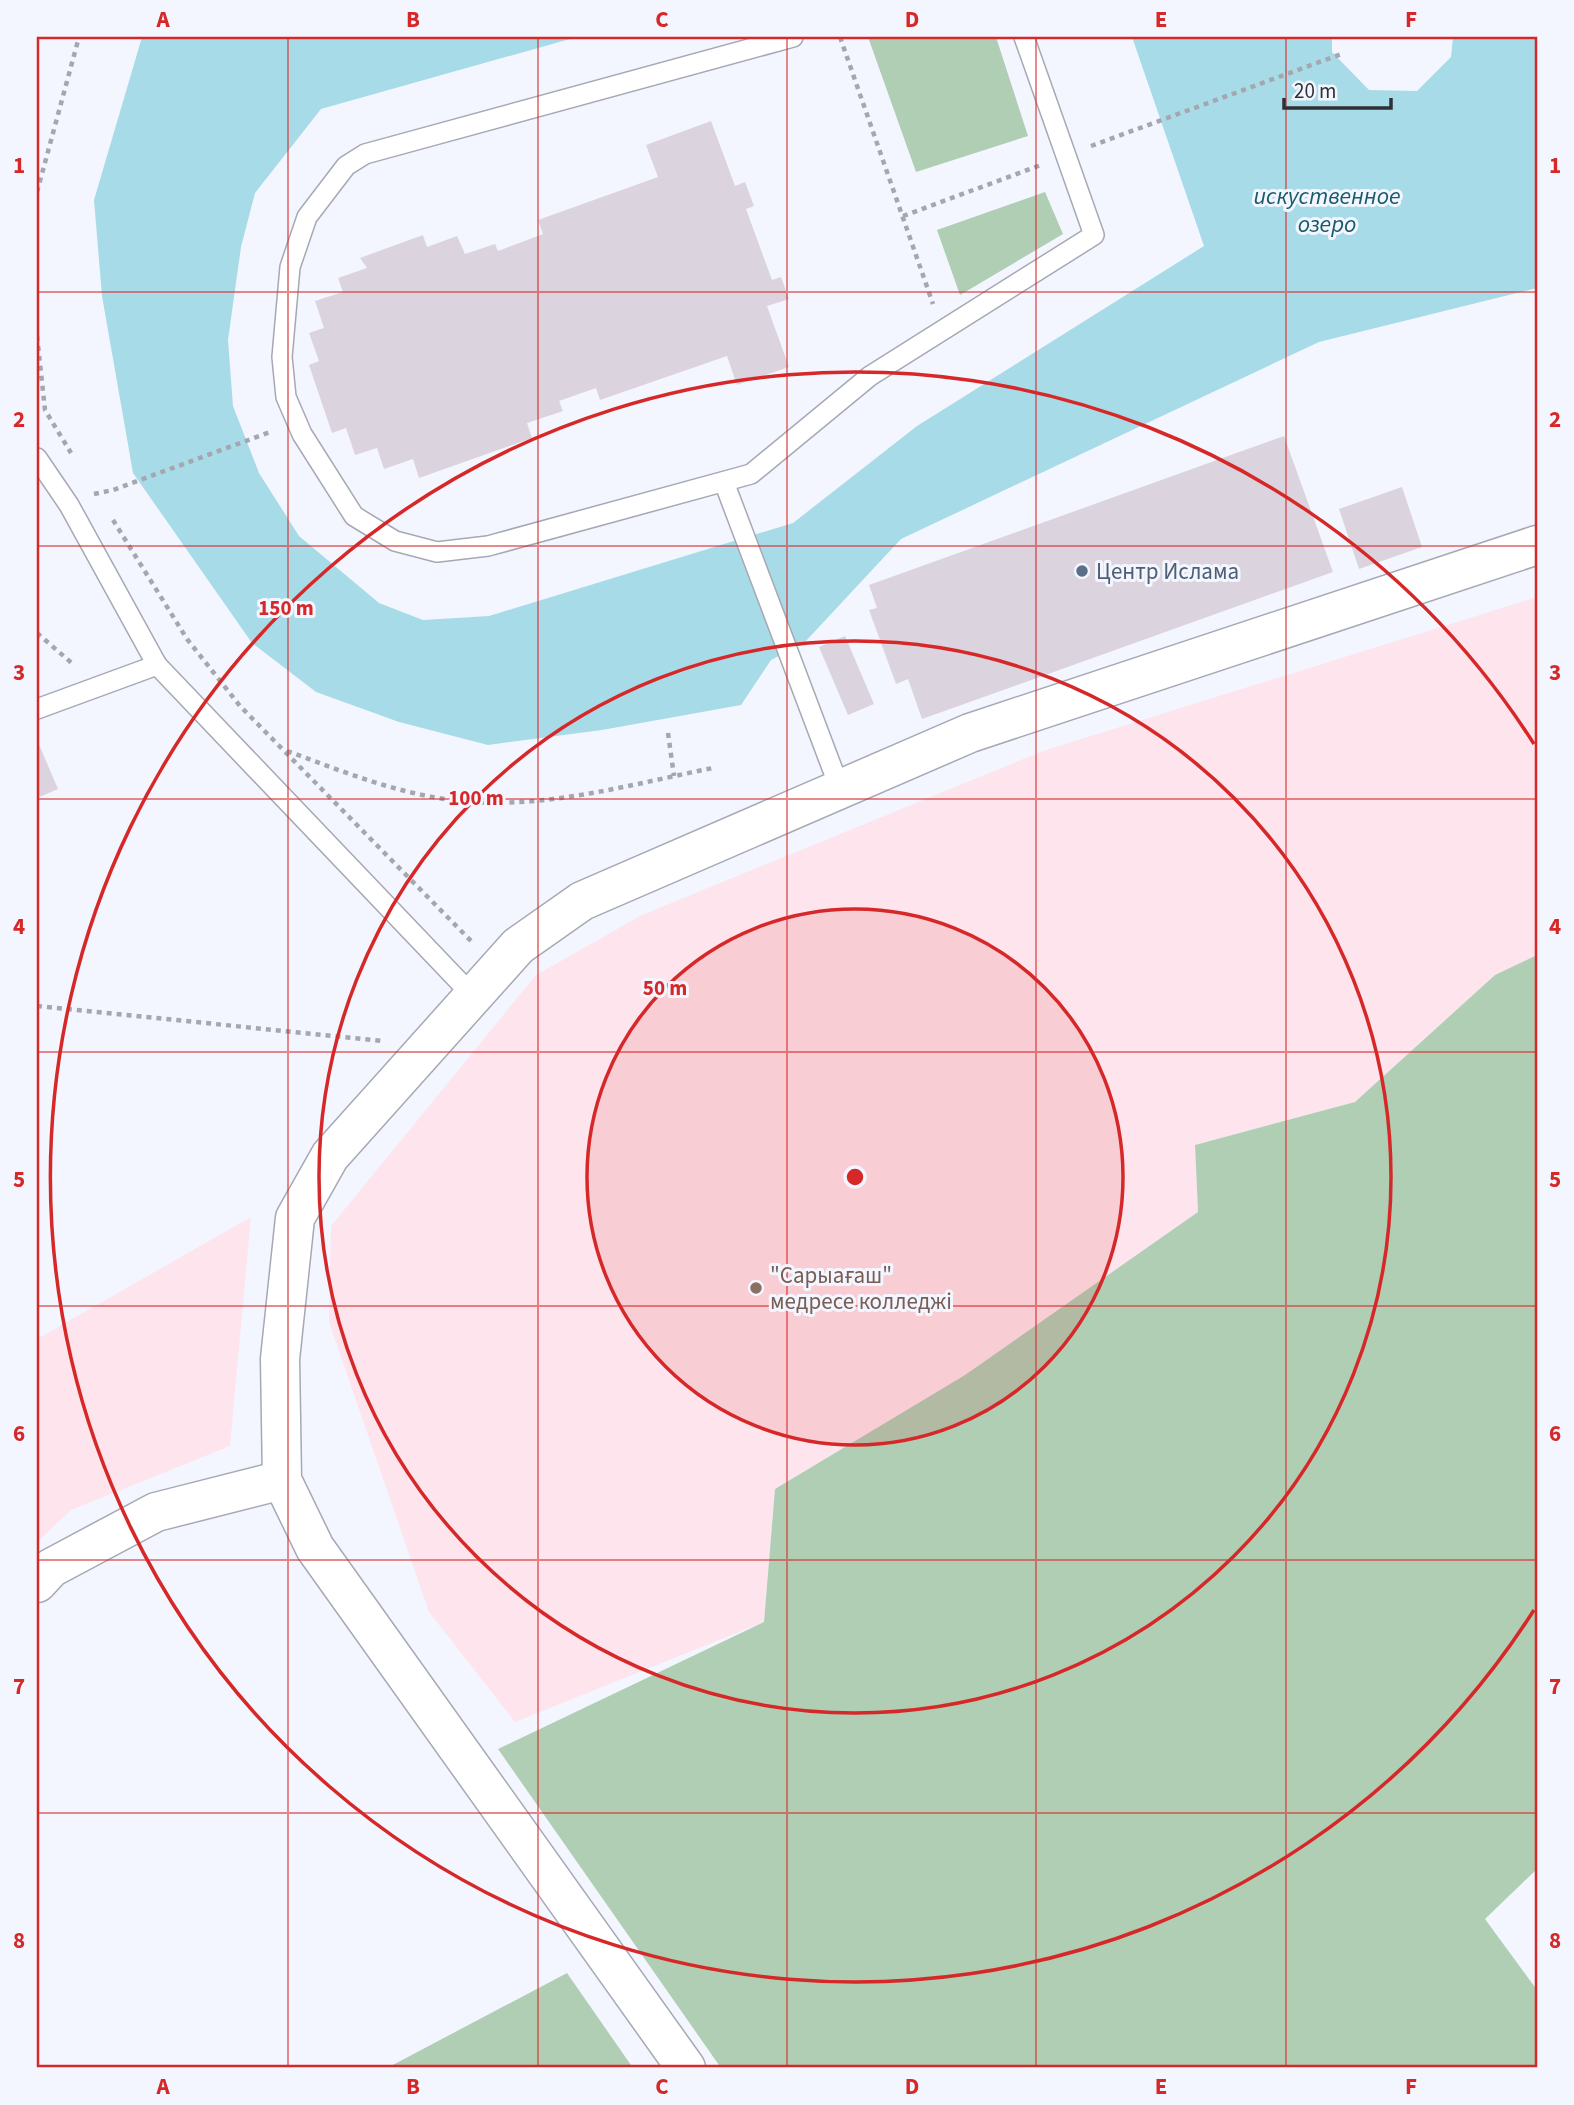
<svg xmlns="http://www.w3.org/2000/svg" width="1574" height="2105" font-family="'Source Sans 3',sans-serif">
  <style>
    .commercial { fill: #fee4ec }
    .green { fill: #afceb4 }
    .water { fill: #a8dbe8 }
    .building { fill: #dbd3dd }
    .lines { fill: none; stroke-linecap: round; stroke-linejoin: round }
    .service-casing { stroke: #a6a9b4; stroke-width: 22 }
    .minor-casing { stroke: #a6a9b4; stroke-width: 41 }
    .path { stroke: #a5a7ae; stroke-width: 4.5; stroke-dasharray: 5 5; stroke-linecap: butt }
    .service { stroke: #fff; stroke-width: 19 }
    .minor { stroke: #fff; stroke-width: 38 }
    .grid { fill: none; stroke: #d62828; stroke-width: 2; stroke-opacity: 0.55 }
    .ring { fill: none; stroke: #d62828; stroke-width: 3.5 }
    .service-dot { fill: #5c6f8a; stroke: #f3f6ff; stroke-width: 2.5 }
    .education-dot { fill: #8d6e63; stroke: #f3f6ff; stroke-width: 2.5 }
    .labels { text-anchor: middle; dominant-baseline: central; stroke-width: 6; stroke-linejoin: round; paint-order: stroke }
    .service-label { font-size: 23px; fill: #4e5e75; stroke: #f3f6ff; text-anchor: start }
    .education-label { font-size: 23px; fill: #785e54; stroke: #f3f6ff; text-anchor: start }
    .water-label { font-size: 24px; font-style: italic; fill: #185c6a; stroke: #f3f6ff }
    .centre { fill: #d62828; stroke: #f3f6ff; stroke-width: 3.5 }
    .ring-label { font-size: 21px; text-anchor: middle; font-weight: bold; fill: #d62828; stroke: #f3f6ff; stroke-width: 6; stroke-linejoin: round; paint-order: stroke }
    .neatline { fill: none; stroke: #d62828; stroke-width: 2.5 }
    .grid-label { font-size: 23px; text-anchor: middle; font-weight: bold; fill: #d62828 }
  </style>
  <rect width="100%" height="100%" fill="#f3f6ff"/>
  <g class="commercial">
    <path d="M1537,597V955L1495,975L1355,1102L1195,1145L1198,1212L965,1375L775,1489L764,1622L515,1722L429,1612L329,1322L331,1226L536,975L642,915L1043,751Z"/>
    <path d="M251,1217L230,1446L71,1510L37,1542V1339Z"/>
  </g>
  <g class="green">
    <path d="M868,37H996L1028,136L916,172Z"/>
    <path d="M1045,192L1063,234L960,295L937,230Z"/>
    <path d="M1537,955V1869L1485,1919L1537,1990V2068H721L498,1749L764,1622L775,1489L965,1375L1198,1212L1195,1145L1355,1102L1495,975Z"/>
    <path d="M567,1973L633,2068H387Z"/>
  </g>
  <path class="water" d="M142,37H577L321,109L255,193L241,247L228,340L233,406L259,473L299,536L379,603L423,620L489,616L793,523L917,426L1204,246L1132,37H1332V52L1369,90L1417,91L1451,57L1453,37H1537V288L1319,342L901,539L805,642L771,660L741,705L602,730L488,745L399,722L316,692L252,643L133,473L102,296L94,200Z"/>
  <g class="building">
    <path d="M711,121L735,186L745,182L754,206L746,209L772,280L781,277L789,299L767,306L789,367L737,385L727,356L600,400L596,388L559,401L563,411L527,423L532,438L419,478L413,459L384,469L377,448L355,455L346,428L332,433L309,365L319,361L309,333L324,328L315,301L343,292L338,278L367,268L360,258L423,235L427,247L457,236L465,254L495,244L498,251L543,234L538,220L658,177L646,145Z"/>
    <path d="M1284,436L1333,572L922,719L908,679L896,684L869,610L877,608L869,585Z"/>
    <path d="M1402,487L1422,547L1359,569L1339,509Z"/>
    <path d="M845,636L874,704L848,715L819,647Z"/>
    <path d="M37,740L58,789L37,798Z"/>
  </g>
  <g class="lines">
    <g class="service-casing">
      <g id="service">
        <path d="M793,37L365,154L346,166L307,217L290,267L282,357L286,397L302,434L354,516L395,541L437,552L488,546L751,474L870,376L1094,235L1024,37"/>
        <path d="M37,458L69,505L157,665L473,996"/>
        <path d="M724,482L840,789"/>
        <path d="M37,709L157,665"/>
      </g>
    </g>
    <g class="minor-casing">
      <g id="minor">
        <path d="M37,1583L51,1568L156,1512L282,1480"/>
        <path d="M686,2068L315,1548L282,1480L280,1359L295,1218L330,1156L518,946L582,901L970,733L1537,545"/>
      </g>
    </g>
    <g class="path">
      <path d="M840,37L933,304"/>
      <path d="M1091,146L1344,53"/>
      <path d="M37,192L79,37"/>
      <path d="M903,216L1041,165"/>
      <path d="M37,336L45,410L71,453"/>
      <path d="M94,494L113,490L270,432"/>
      <path d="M113,520L187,639L240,706L473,943"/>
      <path d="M37,633L74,665"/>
      <path d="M668,733L674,776"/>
      <path d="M287,751C339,770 390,791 445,799C533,813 627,785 713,768"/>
      <path d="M37,1006L383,1041"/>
    </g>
    <use href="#service" class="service"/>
    <use href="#minor" class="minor"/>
  </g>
  <path class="grid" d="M288,37V2068M538,37V2068M787,37V2068M1036,37V2068M1286,37V2068M37,292H1537M37,546H1537M37,799H1537M37,1052H1537M37,1306H1537M37,1560H1537M37,1813H1537"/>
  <circle cx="855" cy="1177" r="268" fill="#d62828" fill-opacity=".12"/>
  <g class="ring">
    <circle cx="855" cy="1177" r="268"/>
    <circle cx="855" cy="1177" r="536"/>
    <path d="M1534 1610A805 805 0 1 1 1534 744"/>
  </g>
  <circle class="service-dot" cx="1082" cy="571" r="7"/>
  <circle class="education-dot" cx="756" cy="1288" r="7"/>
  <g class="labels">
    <g class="service-label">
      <text x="1096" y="571">Центр Ислама</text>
    </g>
    <g class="education-label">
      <text x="770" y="1275">"Сарыағаш"<tspan x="770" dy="26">медресе колледжі</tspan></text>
    </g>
    <g class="water-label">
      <text x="1327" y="196">искуственное<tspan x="1327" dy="28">озеро</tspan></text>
    </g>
  </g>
  <circle cx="855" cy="1177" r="10" class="centre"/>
  <g class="ring-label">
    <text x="286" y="615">150 m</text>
    <text x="476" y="805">100 m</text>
    <text x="665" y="995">50 m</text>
  </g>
  <rect width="1574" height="2105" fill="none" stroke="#f3f6ff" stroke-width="77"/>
  <path d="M1284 98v10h107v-10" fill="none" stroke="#2f3035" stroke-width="3.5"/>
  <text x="1294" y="98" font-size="21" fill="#2f3035" stroke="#f3f6ff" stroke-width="5" paint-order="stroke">20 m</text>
  <rect x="38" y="38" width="1498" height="2028" class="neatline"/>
  <g class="grid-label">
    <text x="163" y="27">A</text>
    <text x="413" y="27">B</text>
    <text x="662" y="27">C</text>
    <text x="912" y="27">D</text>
    <text x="1161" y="27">E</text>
    <text x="1411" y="27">F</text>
    <text x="19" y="173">1</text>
    <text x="1555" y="173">1</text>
    <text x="19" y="427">2</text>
    <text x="1555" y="427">2</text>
    <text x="19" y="680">3</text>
    <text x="1555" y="680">3</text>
    <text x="19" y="934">4</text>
    <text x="1555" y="934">4</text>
    <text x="19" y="1187">5</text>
    <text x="1555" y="1187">5</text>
    <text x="19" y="1441">6</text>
    <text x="1555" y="1441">6</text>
    <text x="19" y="1694">7</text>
    <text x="1555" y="1694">7</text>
    <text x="19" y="1948">8</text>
    <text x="1555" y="1948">8</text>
    <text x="163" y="2094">A</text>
    <text x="413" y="2094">B</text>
    <text x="662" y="2094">C</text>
    <text x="912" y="2094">D</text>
    <text x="1161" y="2094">E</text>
    <text x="1411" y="2094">F</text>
  </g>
</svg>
